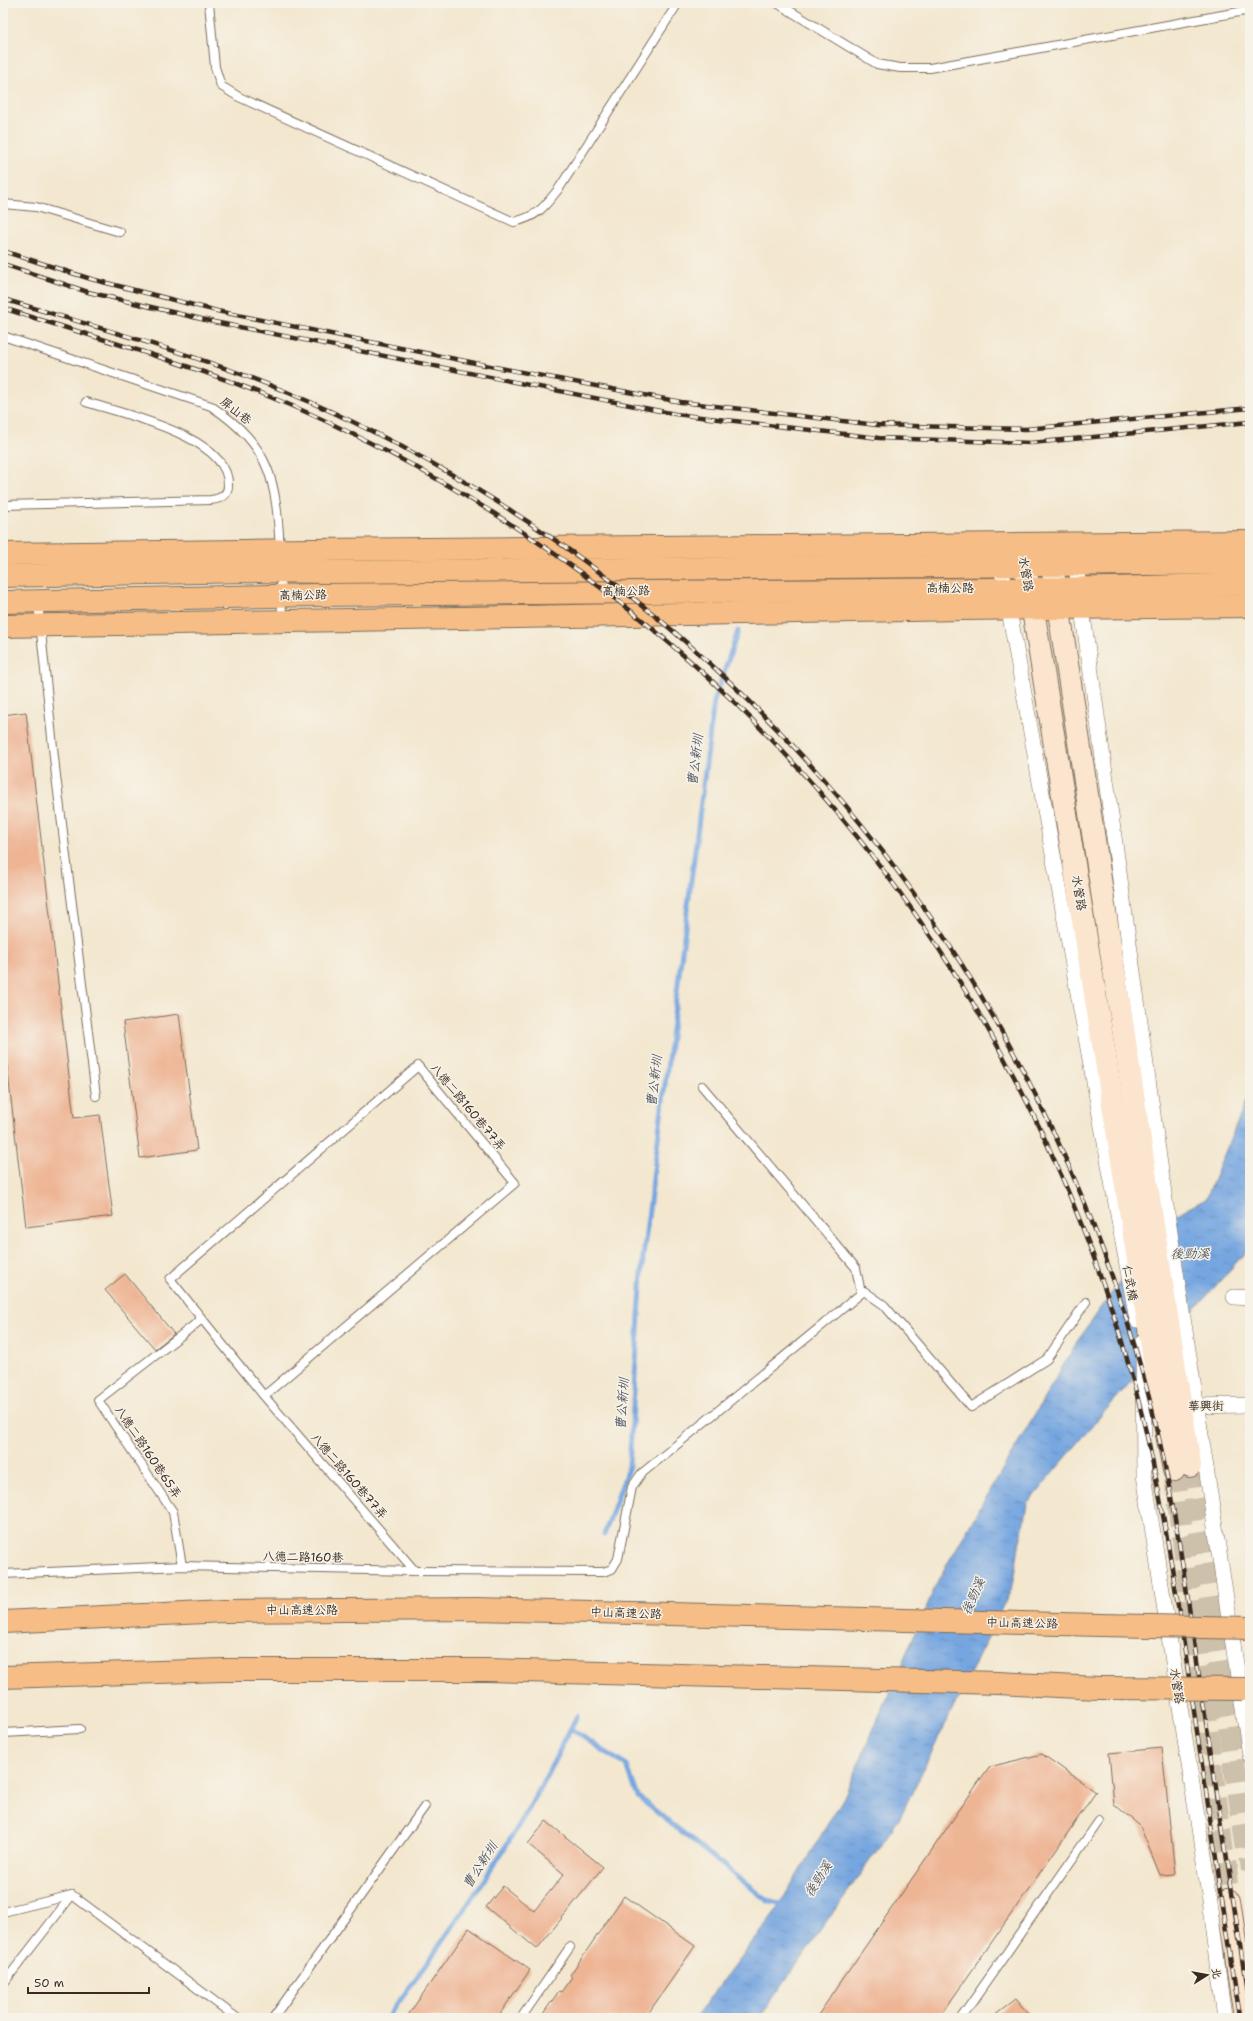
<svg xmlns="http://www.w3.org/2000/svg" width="1253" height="2021" font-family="'Shantell Sans','LXGW WenKai TC',sans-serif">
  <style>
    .water { fill: url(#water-ripples); stroke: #58687f }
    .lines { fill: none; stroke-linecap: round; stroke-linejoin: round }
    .stream { stroke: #76a6e0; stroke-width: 5 }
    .building { fill: #eeb595 }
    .secondary-tunnel { stroke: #cec1ac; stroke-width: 22; stroke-dasharray: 22 11; stroke-linecap: butt }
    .lane-casing { stroke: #7b6c5c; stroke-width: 10 }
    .street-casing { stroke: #7b6c5c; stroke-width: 16 }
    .secondary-casing { stroke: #7b6c5c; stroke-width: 24 }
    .primary-casing { stroke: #7b6c5c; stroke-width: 24 }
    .highway-casing { stroke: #7b6c5c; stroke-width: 24 }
    .lane { stroke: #fff; stroke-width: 8 }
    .street { stroke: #fff; stroke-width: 15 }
    .secondary { stroke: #fbe5cf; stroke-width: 22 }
    .primary { stroke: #f6be86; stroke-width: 22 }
    .highway { stroke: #f6be86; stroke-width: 22 }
    .rail-casing { stroke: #3b2a1e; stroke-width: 4.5 }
    .rail { stroke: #f7f3e8; stroke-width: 3; stroke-dasharray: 9; stroke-linecap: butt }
    .highway-bridge-casing { stroke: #7b6c5c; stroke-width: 24; stroke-linecap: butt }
    .highway-bridge { stroke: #f6be86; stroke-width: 22 }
    .labels { text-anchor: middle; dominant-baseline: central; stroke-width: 3; stroke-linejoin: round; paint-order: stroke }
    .street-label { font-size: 12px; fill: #3b2a1e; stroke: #f7f3e8 }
    .water-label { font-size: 13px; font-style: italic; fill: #505562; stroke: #f7f3e8 }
  </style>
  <defs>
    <pattern id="water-ripples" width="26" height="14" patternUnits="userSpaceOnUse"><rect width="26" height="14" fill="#76a6e0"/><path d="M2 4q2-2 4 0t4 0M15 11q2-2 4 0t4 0" fill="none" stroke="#6287b5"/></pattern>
  </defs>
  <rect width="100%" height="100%" fill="#f7f3e8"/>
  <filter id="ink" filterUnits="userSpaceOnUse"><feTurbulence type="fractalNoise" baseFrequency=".025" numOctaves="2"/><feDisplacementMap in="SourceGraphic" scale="8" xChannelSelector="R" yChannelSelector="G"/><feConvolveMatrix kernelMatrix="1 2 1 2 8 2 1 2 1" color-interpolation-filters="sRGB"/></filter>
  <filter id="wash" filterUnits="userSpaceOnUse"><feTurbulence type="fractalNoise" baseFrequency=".012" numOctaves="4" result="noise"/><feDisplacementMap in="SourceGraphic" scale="16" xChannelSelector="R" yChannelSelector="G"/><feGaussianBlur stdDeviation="0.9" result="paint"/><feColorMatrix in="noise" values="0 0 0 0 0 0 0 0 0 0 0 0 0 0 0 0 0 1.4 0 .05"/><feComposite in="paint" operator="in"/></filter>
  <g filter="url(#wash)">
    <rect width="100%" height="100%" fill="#f3e7cf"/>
    <path class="water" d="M1250,1096V1247L1098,1419L1027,1504L1011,1590L899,1819L759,2018H695L775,1912L844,1797L939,1578L1077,1342L1162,1222L1206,1199L1247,1099Z"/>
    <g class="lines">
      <g class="stream">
        <path d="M604,1535L629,1466L643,1257L714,701L738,631"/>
        <path d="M571,1729L627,1766L638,1797L768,1901L785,1906"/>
        <path d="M387,2018C436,1952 483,1885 525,1815C544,1783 560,1749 577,1716"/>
      </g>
    </g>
    <g id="blocks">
      <g class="building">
        <path d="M26,712L74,1118L100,1115L113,1216L26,1227L3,1031V715Z"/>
        <path d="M179,1014L197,1150L140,1158L123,1022Z"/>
        <path d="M125,1274L174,1334L155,1349L105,1290Z"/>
        <path d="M1162,1748L1175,1874L1160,1875L1140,1826L1114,1804L1109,1753Z"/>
        <path d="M1042,1754L1096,1792L939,2018H816L989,1767Z"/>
        <path d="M546,1821L603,1867L537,1949L486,1907L503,1886L534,1911L564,1874L528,1844Z"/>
        <path d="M624,1896L695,1946L645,2018H540L559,1991L561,1992L572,1977L570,1975Z"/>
        <path d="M469,1928L530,1970L497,2018H406Z"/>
        <path d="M1016,1999L1032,2018H991Z"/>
      </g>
    </g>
  </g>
  <g filter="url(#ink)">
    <use href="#blocks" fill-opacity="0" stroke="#7b6c5c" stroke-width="1"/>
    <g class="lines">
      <g class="secondary-tunnel">
        <path d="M1190,1466L1250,1870"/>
        <path d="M1174,1470L1229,1900"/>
      </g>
      <g class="lane-casing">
        <g id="lane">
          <path d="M209,3L215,67L221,86L239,97L514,222C539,216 545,206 560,187L678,3"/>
          <path d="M777,3L877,64L900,68H930L1250,10"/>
          <path d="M3,204L36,207L120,232"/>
          <path d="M3,336L211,406C272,447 276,481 280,550"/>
          <path d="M3,505L211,500C219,499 228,496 228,486C231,437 123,414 86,402"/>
          <path d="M281,571L282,620"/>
          <path d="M38,603L56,776L96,1096"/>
          <path d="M702,1086L856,1268L861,1293"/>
          <path d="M264,1396L515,1183L418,1066L170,1279L264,1396L415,1571"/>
          <path d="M182,1566L173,1512L98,1400L202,1319"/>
          <path d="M3,1574L182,1566L415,1571L603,1572L612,1569L618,1559L632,1487L641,1474L864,1291L884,1305L971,1407L1047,1359L1086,1302"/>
          <path d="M3,1733L80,1729"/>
          <path d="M72,1895L237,2018"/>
          <path d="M3,1912L72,1895"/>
          <path d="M3,1984L72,1895"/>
          <path d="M273,2018L425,1806"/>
          <path d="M521,2018L570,1947"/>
          <path d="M961,2018L1099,1821"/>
        </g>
      </g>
      <g class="street-casing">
        <g id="street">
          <path d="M1008,559L1001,566L1137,1320"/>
          <path d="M1067,559L1076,566L1165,1200L1250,1755"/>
          <path d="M1234,1297L1250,1298"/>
          <path d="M1142,1343L1143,1353L1144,1475L1210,1900L1225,2018"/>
          <path d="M1187,1406L1250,1405"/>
        </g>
      </g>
      <g class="secondary-casing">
        <g id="secondary">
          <path d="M1021,546L1035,622L1162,1409L1174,1470"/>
          <path d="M1049,546L1190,1466"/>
          <path d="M1229,1900L1246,2018"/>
        </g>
      </g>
      <g class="primary-casing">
        <g id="primary">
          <path d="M3,554L312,550L1250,542"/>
          <path d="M3,576L249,571L329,572L1250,563"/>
          <path d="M3,602L314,595L1113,588L1250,584"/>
          <path d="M3,626L963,609L1250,606"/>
        </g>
      </g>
      <g class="highway-casing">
        <g id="highway">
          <path d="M3,1622L224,1611L477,1609L1100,1625"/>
          <path d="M3,1677L223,1670H487L998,1683L1099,1688"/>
        </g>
      </g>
      <use href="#lane" class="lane"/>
      <use href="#street" class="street"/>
      <use href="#secondary" class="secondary"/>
      <use href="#primary" class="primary"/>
      <use href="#highway" class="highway"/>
      <g class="rail-casing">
        <g id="rail">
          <path d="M3,251L91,279L217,311L500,368L681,402L877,425L1026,429L1250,408"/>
          <path d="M3,264L88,292L214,322L675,414L879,438L1031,443L1250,422"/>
          <path d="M3,299C113,332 225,362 330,411C734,599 1024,946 1143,1375C1170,1471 1184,1571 1198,1669C1216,1783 1233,1897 1250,2011"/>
          <path d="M3,308C112,343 224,373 328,422C729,612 1018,955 1134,1384C1160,1480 1174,1579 1189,1678C1206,1791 1223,1905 1240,2018"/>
        </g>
      </g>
      <use href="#rail" class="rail"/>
      <g class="highway-bridge-casing">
        <g id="highway-bridge">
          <path d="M1100,1625L1250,1628"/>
          <path d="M1099,1688L1250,1689"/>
        </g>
      </g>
      <use href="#highway-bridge" class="highway-bridge"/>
    </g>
  </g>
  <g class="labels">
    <g class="street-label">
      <text transform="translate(236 411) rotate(38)">屏山巷</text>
      <text transform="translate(1026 574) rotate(80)">水管路</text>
      <text x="950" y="588">高楠公路</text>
      <text transform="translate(626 591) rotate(-1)">高楠公路</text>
      <text transform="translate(303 595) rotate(-1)">高楠公路</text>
      <text transform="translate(1079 893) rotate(81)">水管路</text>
      <text transform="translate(468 1107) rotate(50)">八德二路160巷77弄</text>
      <text transform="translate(1130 1283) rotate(79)">仁武橋</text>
      <text transform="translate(1206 1406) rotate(-1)">華興街</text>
      <text transform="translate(148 1452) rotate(56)">八德二路160巷65弄</text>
      <text transform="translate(349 1476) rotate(49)">八德二路160巷77弄</text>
      <text transform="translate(303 1557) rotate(1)">八德二路160巷</text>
      <text x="302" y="1610">中山高速公路</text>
      <text transform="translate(626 1613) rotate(2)">中山高速公路</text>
      <text transform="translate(1022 1623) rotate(1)">中山高速公路</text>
      <text transform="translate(1177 1686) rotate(81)">水管路</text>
    </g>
    <g class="water-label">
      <text transform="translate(695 760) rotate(-83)">曹公新圳</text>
      <text transform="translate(654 1081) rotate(-83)">曹公新圳</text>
      <text x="1190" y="1253">後勁溪</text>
      <text transform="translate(622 1404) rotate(-86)">曹公新圳</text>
      <text transform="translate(973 1596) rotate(-66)">後勁溪</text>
      <text transform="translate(480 1865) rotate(-57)">曹公新圳</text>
      <text transform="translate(818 1879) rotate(-57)">後勁溪</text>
    </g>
  </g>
  <rect width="1253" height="2021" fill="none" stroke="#f7f3e8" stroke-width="16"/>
  <g transform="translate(1207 1975) rotate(79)" stroke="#f7f3e8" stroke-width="3" paint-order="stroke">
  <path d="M0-3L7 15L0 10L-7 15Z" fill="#3b2a1e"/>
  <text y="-6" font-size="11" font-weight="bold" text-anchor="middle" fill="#3b2a1e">北</text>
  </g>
  <path d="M28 1987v6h121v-6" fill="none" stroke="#3b2a1e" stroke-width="2"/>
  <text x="34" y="1987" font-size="12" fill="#3b2a1e" stroke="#f7f3e8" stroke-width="3" paint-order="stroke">50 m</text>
</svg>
